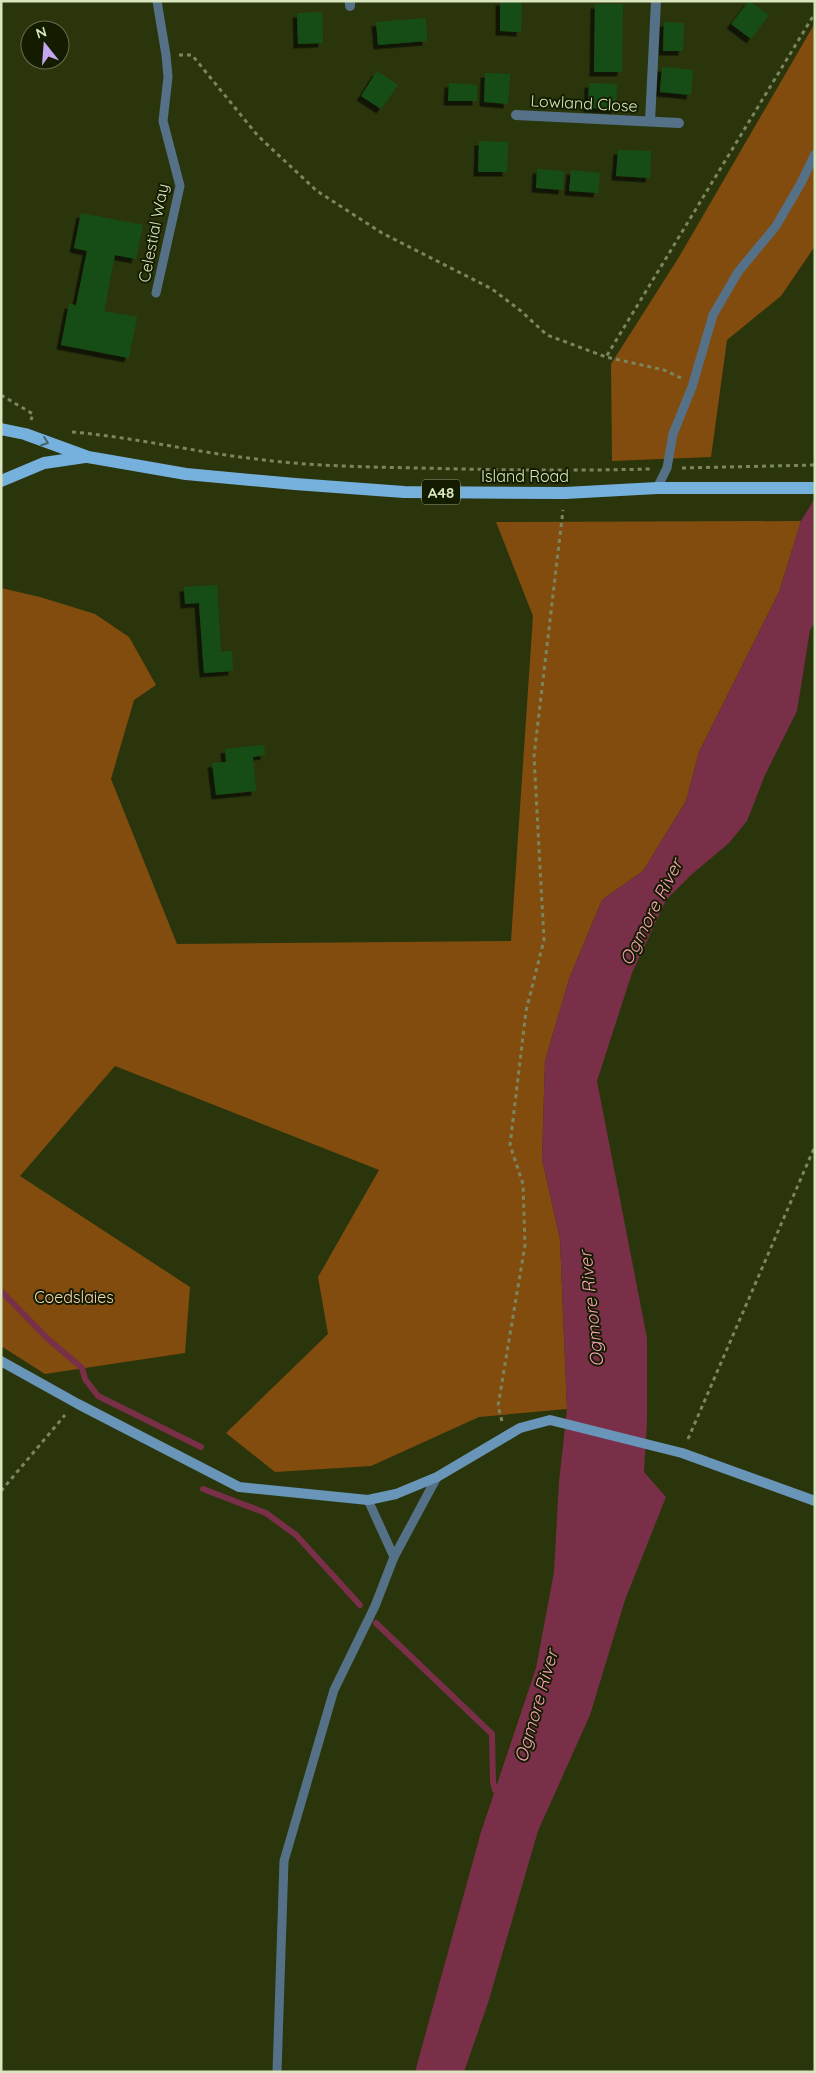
<svg xmlns="http://www.w3.org/2000/svg" width="816" height="2073" font-family="Quicksand,sans-serif">
  <style>
    .green { fill: #824c0f }
    .water { fill: #782f47 }
    .lines { fill: none; stroke-linecap: round; stroke-linejoin: round }
    .stream { stroke: #782f47; stroke-width: 6 }
    .building { fill: #194e16; filter: url(#shadow) }
    .path { stroke: #7b865e; stroke-width: 3; stroke-dasharray: 4 4; stroke-linecap: butt }
    .lane { stroke: #557187; stroke-width: 9 }
    .street { stroke: #557187; stroke-width: 10 }
    .secondary { stroke: #6895b8; stroke-width: 10 }
    .primary { stroke: #76b1de; stroke-width: 12 }
    .oneway { stroke: #45666f }
    .labels { text-anchor: middle; dominant-baseline: central; stroke-width: 4; stroke-linejoin: round; paint-order: stroke }
    .shield { fill: #141c00; stroke: #9ea986; stroke-width: 1 }
    .shield-label { font-size: 15px; font-weight: bold; fill: #d9e6bf }
    .street-label { font-size: 16px; fill: #d9e6bf; stroke: #141c00 }
    .park-label { font-size: 16px; fill: #f7d5b8; stroke: #141c00 }
    .water-label { font-size: 18px; font-style: italic; fill: #f8a1b8; stroke: #141c00 }
  </style>
  <defs>
    <filter id="shadow"><feDropShadow dx="-4.5" dy="4.5" stdDeviation="0" flood-color="#0009"/></filter>
  </defs>
  <rect width="100%" height="100%" fill="#2b350c"/>
  <g class="green">
    <path d="M815,23V246L781,296L727,340L711,457L612,461L611,364L679,257Z"/>
    <path d="M801,521L779,592L699,752L686,801L643,871L602,900L569,979L545,1061L542,1159L560,1239L567,1409L479,1417L371,1466L275,1472L226,1433L328,1334L318,1277L379,1170L115,1066L20,1176L190,1287L185,1353L45,1374L1,1346V588L40,597L95,614L129,637L156,685L134,700L111,779L177,944L511,941L533,616L496,522Z"/>
  </g>
  <path class="water" d="M815,498V622L810,630L797,711L765,775L747,821L729,843L691,875L666,900L632,973L597,1081L647,1338V1421L644,1472L666,1497L625,1600L590,1715L538,1831L488,2003L464,2072H415L481,1832L536,1668L554,1572L559,1482L567,1409L560,1239L542,1159L545,1061L569,979L602,900L643,871L686,801L699,752L779,592L801,521Z"/>
  <g class="lines">
    <g class="stream">
      <path d="M1,1291L48,1339L82,1368L85,1379L98,1396L201,1447"/>
      <path d="M203,1489L266,1513L296,1535L360,1605"/>
      <path d="M376,1623L492,1734L493,1782L495,1790L502,1793"/>
    </g>
  </g>
  <g class="building">
    <path d="M500,1H522L521,32L500,31Z"/>
    <path d="M749,1L769,15L751,39L731,24Z"/>
    <path d="M595,4H623L622,72H594Z"/>
    <path d="M322,12L323,43L298,44L297,13Z"/>
    <path d="M426,18L427,41L378,45L376,22Z"/>
    <path d="M664,22L684,23L683,51H663Z"/>
    <path d="M662,67L693,70L691,95L660,92Z"/>
    <path d="M377,71L398,85L381,109L361,96Z"/>
    <path d="M485,73L510,74L508,104L484,102Z"/>
    <path d="M449,83L477,85V101H448Z"/>
    <path d="M589,83L617,84L616,109L588,108Z"/>
    <path d="M479,141L508,142L507,172H478Z"/>
    <path d="M618,150L651,151L650,178L616,176Z"/>
    <path d="M537,169L564,171L563,190L536,188Z"/>
    <path d="M571,170L600,173L598,193L569,191Z"/>
    <path d="M81,213L143,225L136,259L115,255L104,311L137,317L129,358L61,345L69,304L76,305L87,251L74,248Z"/>
    <path d="M217,585L221,652L232,651L233,671L204,673L199,603L185,604L184,587Z"/>
    <path d="M264,745L265,755L253,757L256,791L216,795L212,763L226,762L225,749Z"/>
  </g>
  <g class="lines">
    <g class="path">
      <path d="M179,55H192L258,136L317,191L382,233L492,289L521,311L547,335L606,357"/>
      <path d="M681,378L664,370L606,357L815,13"/>
      <path d="M1,395L33,414L31,420"/>
      <path d="M72,432C133,437 194,452 256,459C309,466 365,467 419,468C496,470 573,471 650,469"/>
      <path d="M682,468L815,465"/>
      <path d="M502,1421L498,1406L525,1245L523,1184L510,1145L526,1011L544,940L534,756L563,510"/>
      <path d="M688,1439L815,1146"/>
      <path d="M1,1491L65,1415"/>
    </g>
    <g class="lane">
      <path d="M156,293L180,186L163,121L168,77L166,55L157,1"/>
      <path d="M657,488L667,468L673,434L692,387L713,315L738,272L776,226L801,183L815,154"/>
      <path d="M394,1557L437,1477"/>
      <path d="M277,2072L284,1861L334,1690L375,1606L394,1557L368,1500"/>
    </g>
    <g class="street">
      <path d="M350,6V1"/>
      <path d="M516,115L679,123"/>
      <path d="M650,121L656,1"/>
    </g>
    <path class="secondary" d="M1,1361L78,1404L239,1487L368,1500L396,1494L437,1477L520,1428L550,1420L682,1453L815,1501"/>
    <g class="primary">
      <path d="M1,429L25,434L88,457L186,474L295,484L404,492L565,493L657,488H815"/>
      <path d="M1,481L44,463L85,457"/>
    </g>
  </g>
  <defs><path id="oneway-chevron" d="M-2-3.5L2.5 0L-2 3.5" fill="none" stroke-width="1.6" stroke-linecap="round" stroke-linejoin="round" transform="scale(1.25)"/></defs>
  <use class="oneway" href="#oneway-chevron" transform="translate(45 442) rotate(20)"/>
  <g class="labels">
    <rect class="shield" x="422" y="479.5" width="38" height="25" rx="4"/>
    <g class="shield-label">
      <text x="441" y="492">A48</text>
    </g>
    <g class="street-label">
      <text transform="translate(584 103) rotate(3)">Lowland Close</text>
      <text transform="translate(153 233) rotate(-79)">Celestial Way</text>
      <text x="525" y="476">Island Road</text>
    </g>
    <g class="park-label">
      <text x="74" y="1297">Coedslaies</text>
    </g>
    <g class="water-label">
      <text transform="translate(651 912) rotate(-63)">Ogmore River</text>
      <text transform="translate(591 1309) rotate(-96)">Ogmore River</text>
      <text transform="translate(536 1706) rotate(-74)">Ogmore River</text>
    </g>
  </g>
  <rect width="816" height="2073" fill="none" stroke="#d9e6bf" stroke-width="5"/>
  <g transform="translate(45 45) rotate(343)"><circle r="24" fill="#141c00" stroke="#636d4c"/>
  <path d="M0-4L9 19L0 12L-9 19Z" fill="#c4a7f1"/>
  <text y="-8" font-size="14" font-weight="bold" text-anchor="middle" fill="#d9e6bf">N</text>
  </g>
</svg>
